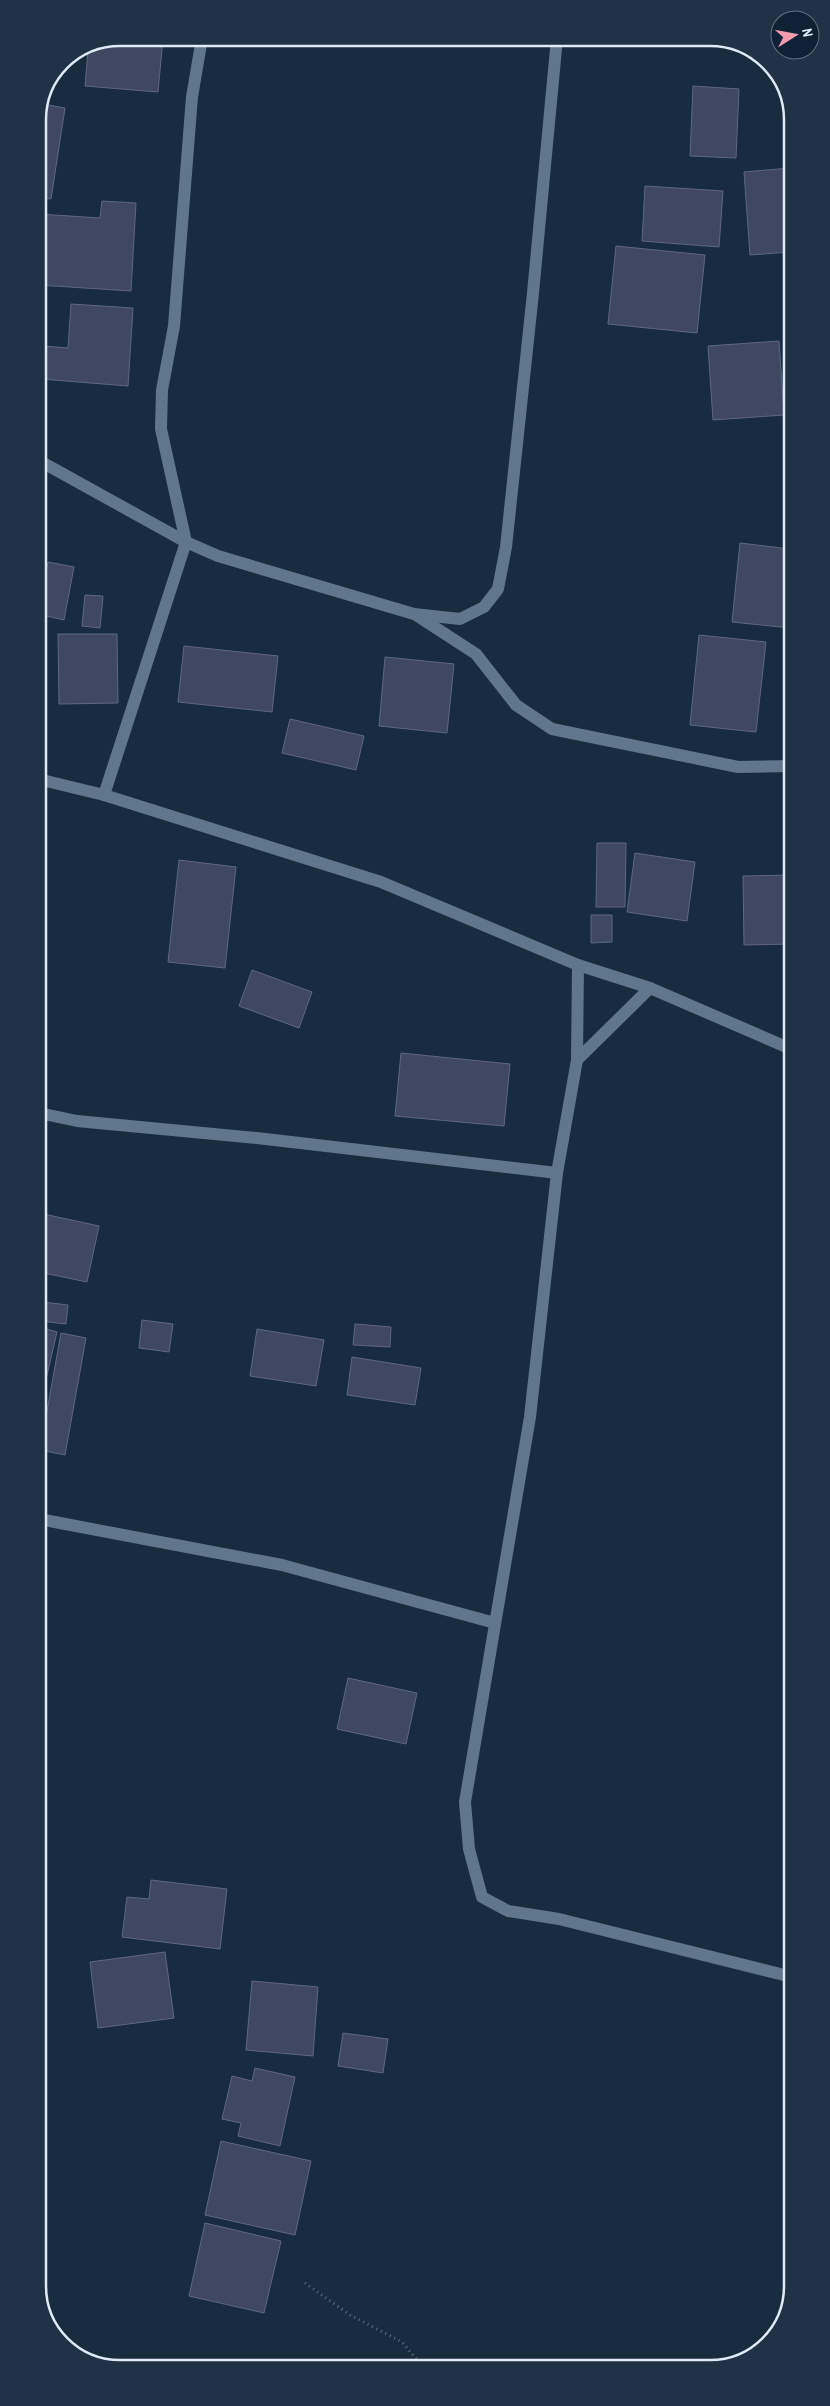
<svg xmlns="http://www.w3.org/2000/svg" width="830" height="2406" font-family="'Archivo Narrow',sans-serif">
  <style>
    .building { fill: #404760; stroke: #5f6782 }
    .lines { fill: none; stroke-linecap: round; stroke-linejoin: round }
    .path { stroke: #5d6e7f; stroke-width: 3; stroke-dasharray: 1 4; stroke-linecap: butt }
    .street { stroke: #60768d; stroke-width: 12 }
    .rim { fill: none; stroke: #deeaf7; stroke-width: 2.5 }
  </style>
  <rect width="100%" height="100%" fill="#182c3f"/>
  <g class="building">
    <path d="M120,38H163L158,92L85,86L88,51Z"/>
    <path d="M680,38H716L722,40Z"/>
    <path d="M693,86L739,89L736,158L690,156Z"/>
    <path d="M43,104L65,108L51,199L38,197V115Z"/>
    <path d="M790,168V252L750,255L744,172Z"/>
    <path d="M645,186L723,191L719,247L642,241Z"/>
    <path d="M102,201L136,203L131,291L38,285L39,214L100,218Z"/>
    <path d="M616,246L705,255L697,333L608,324Z"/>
    <path d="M71,304L133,308L128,386L41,379L43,346L68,348Z"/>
    <path d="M779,341L784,415L713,420L708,346Z"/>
    <path d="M740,543L790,549V628L732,622Z"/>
    <path d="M48,562L74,567L64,620L38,614Z"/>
    <path d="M85,595L103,596L100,628L82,626Z"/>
    <path d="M58,634H117L118,703L59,704Z"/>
    <path d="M699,635L766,642L756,732L690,725Z"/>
    <path d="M184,646L278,656L272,712L178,702Z"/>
    <path d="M385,657L454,664L447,733L379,726Z"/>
    <path d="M290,719L364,736L356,770L282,753Z"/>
    <path d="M597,843H626L625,907H596Z"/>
    <path d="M635,853L695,862L687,921L627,912Z"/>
    <path d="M179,860L236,867L225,968L168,962Z"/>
    <path d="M791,875V944L744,945L743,876Z"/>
    <path d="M591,915H612V942L591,943Z"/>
    <path d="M252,970L312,992L299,1028L239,1006Z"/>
    <path d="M401,1053L510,1064L504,1126L395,1116Z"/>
    <path d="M39,1213L99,1226L87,1282L39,1272Z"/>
    <path d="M43,1302L68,1305L66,1324L41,1321Z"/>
    <path d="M142,1320L173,1324L169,1352L139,1348Z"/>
    <path d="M355,1324L391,1327L390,1347L353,1345Z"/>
    <path d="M39,1327L57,1332L44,1388L39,1387Z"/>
    <path d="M257,1329L324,1340L316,1386L250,1376Z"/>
    <path d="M61,1333L86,1338L65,1455L40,1450Z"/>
    <path d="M352,1357L421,1368L415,1405L347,1395Z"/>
    <path d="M39,1395L47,1397L42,1420H39Z"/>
    <path d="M348,1678L417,1693L406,1744L337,1729Z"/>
    <path d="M151,1880L227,1889L220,1949L122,1937L127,1897L149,1899Z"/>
    <path d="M165,1952L174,2018L98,2028L90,1962Z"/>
    <path d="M252,1981L318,1987L313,2056L246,2050Z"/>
    <path d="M343,2033L388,2039L383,2073L338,2066Z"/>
    <path d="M255,2068L295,2077L280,2146L238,2136L241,2123L222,2119L232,2076L252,2081Z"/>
    <path d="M221,2141L311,2161L295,2235L205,2215Z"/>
    <path d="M205,2223L281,2241L264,2313L189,2296Z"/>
  </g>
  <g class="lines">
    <path class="path" d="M305,2283L350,2315L402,2342L423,2367"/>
    <g class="street">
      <path d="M38,460L186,542L218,556L414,614L460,619L484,607L498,589L506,547L533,293L557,38"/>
      <path d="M416,615L476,654L516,705L552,729L738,767L791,766"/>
      <path d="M38,779L104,795L381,882L578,965L650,988L791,1049"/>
      <path d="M104,795L186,542L161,429L162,390L174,326L192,97L202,38"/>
      <path d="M578,965L577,1060L557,1173L530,1417L465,1802L469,1849L482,1897L508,1911L559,1919L792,1977"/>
      <path d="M577,1060L650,988"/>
      <path d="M39,1113L77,1121L257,1138L557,1173"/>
      <path d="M39,1519L282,1565L495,1623"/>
    </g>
  </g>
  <path d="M0 0H830V2406H0ZM120 46H710A74 74 0 0 1 784 120V2286A74 74 0 0 1 710 2360H120A74 74 0 0 1 46 2286V120A74 74 0 0 1 120 46Z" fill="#203245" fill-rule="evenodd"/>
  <path class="rim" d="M120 46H710A74 74 0 0 1 784 120V2286A74 74 0 0 1 710 2360H120A74 74 0 0 1 46 2286V120A74 74 0 0 1 120 46Z"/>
  <g transform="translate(795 35) rotate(79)"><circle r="24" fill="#0f2235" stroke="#627283"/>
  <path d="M0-4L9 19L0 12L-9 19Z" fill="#f29aad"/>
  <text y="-8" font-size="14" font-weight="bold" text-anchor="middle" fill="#deeaf7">N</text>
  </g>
</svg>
